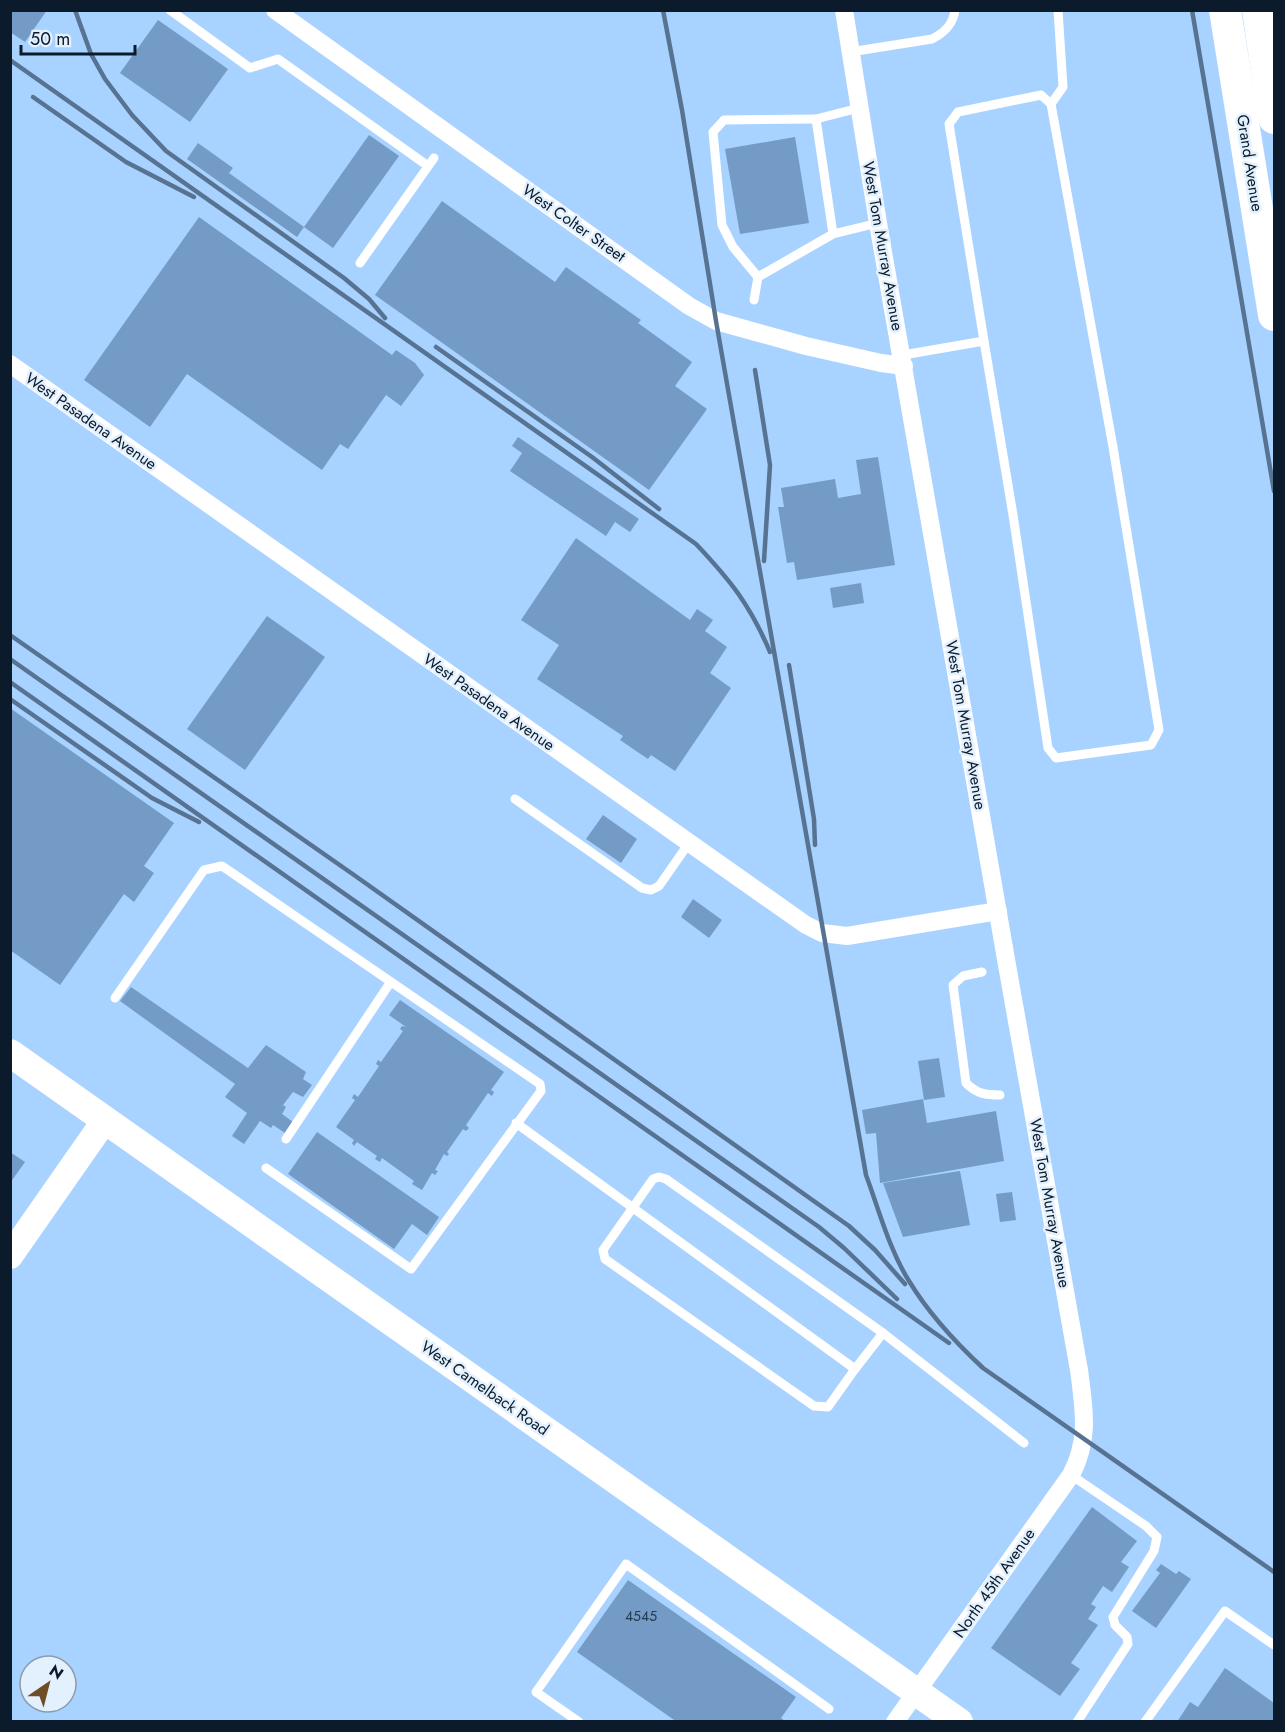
<svg xmlns="http://www.w3.org/2000/svg" width="1285" height="1732" font-family="Jost,sans-serif">
  <style>
    .building { fill: #739bc5 }
    .lines { fill: none; stroke-linecap: round; stroke-linejoin: round }
    .lane { stroke: #fff; stroke-width: 9 }
    .street { stroke: #fff; stroke-width: 18 }
    .secondary { stroke: #fff; stroke-width: 26 }
    .primary { stroke: #fff; stroke-width: 28 }
    .highway { stroke: #fff; stroke-width: 32 }
    .rail { stroke: #577391; stroke-width: 4.5 }
    .labels { text-anchor: middle; dominant-baseline: central; stroke-width: 5; stroke-linejoin: round; paint-order: stroke }
    .number-label { font-size: 14px; fill: #253b52 }
    .street-label { font-size: 16px; fill: #0b1b2b; stroke: #e3f0fe }
  </style>
  <rect width="100%" height="100%" fill="#a8d2ff"/>
  <g class="building">
    <path d="M10,10H47L25,42L10,32Z"/>
    <path d="M158,20L228,69L190,122L120,73Z"/>
    <path d="M369,135L399,156L333,248L304,227Z"/>
    <path d="M795,137L809,223L740,234L725,149Z"/>
    <path d="M198,143L233,168L229,173L304,227L297,237L187,159Z"/>
    <path d="M442,201L555,282L566,267L641,320L638,323L692,362L675,386L707,409L649,490L375,295Z"/>
    <path d="M199,217L392,355L396,350L415,363L424,375L401,406L386,395L348,449L340,444L322,470L187,374L150,427L84,380Z"/>
    <path d="M518,437L639,519L630,532L615,522L606,536L510,471L522,453L512,446Z"/>
    <path d="M878,457L895,565L797,580L794,562L787,563L778,507H784L781,488L835,479L838,498L861,494L856,460Z"/>
    <path d="M576,538L690,620L697,609L713,620L705,631L727,647L710,673L731,688L675,771L651,755L648,759L620,740L623,736L537,679L559,645L521,620Z"/>
    <path d="M861,583L864,603L833,608L830,588Z"/>
    <path d="M267,616L325,657L245,770L187,729Z"/>
    <path d="M10,708L174,823L144,866L154,873L134,902L124,894L60,985L10,950Z"/>
    <path d="M603,815L637,839L621,863L586,839Z"/>
    <path d="M693,899L722,920L709,938L681,917Z"/>
    <path d="M131,987L248,1068L266,1045L306,1072L303,1079L312,1085L303,1097L293,1092L283,1105L286,1107L282,1114L293,1122L285,1133L273,1125L271,1128L260,1121L244,1144L232,1136L247,1113L225,1097L235,1084L120,1001Z"/>
    <path d="M400,1000L504,1072L491,1090L494,1092L492,1096L488,1093L466,1125L469,1128L466,1131L463,1129L447,1152L449,1154L447,1156L444,1154L435,1170L438,1171L435,1175L432,1173L422,1190L412,1184L414,1181L382,1158L380,1162L375,1159L377,1156L357,1142L354,1146L352,1143L354,1140L336,1127L355,1100L352,1098L354,1094L358,1097L379,1066L376,1064L378,1060L381,1062L403,1031L400,1029L402,1026L406,1027L389,1015Z"/>
    <path d="M939,1058L945,1097L924,1100L918,1061Z"/>
    <path d="M923,1099L927,1123L996,1111L1004,1161L880,1183L876,1133L866,1134L862,1110Z"/>
    <path d="M317,1132L439,1217L427,1235L412,1224L394,1249L288,1174Z"/>
    <path d="M10,1152L25,1162L10,1183Z"/>
    <path d="M960,1171L970,1225L903,1237L883,1183Z"/>
    <path d="M1012,1192L1016,1220L1000,1222L996,1194Z"/>
    <path d="M1092,1507L1137,1541L1121,1562L1129,1567L1112,1592L1103,1586L1091,1604L1096,1607L1088,1619L1098,1625L1071,1663L1080,1669L1060,1696L991,1648Z"/>
    <path d="M1161,1564L1176,1574L1179,1571L1191,1579L1156,1628L1132,1611L1160,1573L1156,1570Z"/>
    <path d="M628,1580L796,1697L781,1718L786,1722H677L577,1652Z"/>
    <path d="M1225,1668L1274,1703V1722H1177L1190,1702L1198,1707Z"/>
  </g>
  <g class="lines">
    <g class="lane">
      <path d="M170,10L250,68L278,59L428,166"/>
      <path d="M850,52L932,39C944,33 953,25 955,10"/>
      <path d="M1051,104L1063,87L1058,10"/>
      <path d="M833,234L878,223"/>
      <path d="M360,263L434,158"/>
      <path d="M758,277L733,247L722,225L713,132L724,120L816,119"/>
      <path d="M754,300L758,277L833,234L816,119L859,108"/>
      <path d="M903,355L984,341L949,124L958,112L1041,95L1051,104L1113,447L1159,730L1151,745L1056,758L1048,748L1013,515L984,341"/>
      <path d="M515,799L642,888L651,890L659,886L689,843"/>
      <path d="M982,972L963,976L953,985L966,1083C977,1094 986,1095 1000,1095"/>
      <path d="M115,998L204,870L222,866L540,1084L541,1091L411,1269L266,1168"/>
      <path d="M516,1123L855,1369L883,1333L1024,1443"/>
      <path d="M286,1139L390,983"/>
      <path d="M855,1369L828,1407L814,1406L605,1259L603,1250L653,1179L659,1177L666,1179L883,1333"/>
      <path d="M1071,1475L1146,1526L1157,1537L1154,1551L1113,1617L1115,1625L1127,1637L1128,1644L1077,1722"/>
      <path d="M579,1722L536,1692L626,1564L829,1709"/>
      <path d="M1145,1722L1225,1611L1274,1645"/>
    </g>
    <g class="street">
      <path d="M275,10L689,306L716,321L806,346L881,363L904,366"/>
      <path d="M844,10L878,223L1007,965L1079,1370C1084,1409 1090,1439 1071,1475L895,1722"/>
      <path d="M10,364L806,925L822,933L847,936L998,911"/>
    </g>
    <path class="secondary" d="M10,1256L105,1120"/>
    <path class="primary" d="M10,1053L959,1722"/>
    <g class="highway">
      <path d="M1225,10L1274,315"/>
      <path d="M1258,10L1274,118"/>
    </g>
    <g class="rail">
      <path d="M75,10L91,54L105,79L132,115L166,151L344,278L369,299L385,318"/>
      <path d="M663,10L682,110L716,321L866,1175C879,1210 889,1249 909,1281C929,1314 955,1342 983,1368L1274,1572"/>
      <path d="M1192,10L1274,491"/>
      <path d="M10,60L696,544C731,581 750,605 770,652"/>
      <path d="M33,97L126,162L194,197"/>
      <path d="M436,347L592,457L659,509"/>
      <path d="M755,370L770,465L764,561"/>
      <path d="M10,635L354,875L849,1226L875,1250L905,1284"/>
      <path d="M10,659L819,1227L844,1248L897,1299"/>
      <path d="M789,665L814,819L815,845"/>
      <path d="M10,682L949,1343"/>
      <path d="M10,699L152,798L199,822"/>
    </g>
  </g>
  <g class="labels">
    <g class="number-label">
      <text x="641" y="1616">4545</text>
    </g>
    <g class="street-label">
      <text transform="translate(1250 163) rotate(81)">Grand Avenue</text>
      <text transform="translate(574 223) rotate(35)">West Colter Street</text>
      <text transform="translate(883 246) rotate(80)">West Tom Murray Avenue</text>
      <text transform="translate(91 421) rotate(35)">West Pasadena Avenue</text>
      <text transform="translate(489 702) rotate(35)">West Pasadena Avenue</text>
      <text transform="translate(966 725) rotate(80)">West Tom Murray Avenue</text>
      <text transform="translate(1050 1203) rotate(80)">West Tom Murray Avenue</text>
      <text transform="translate(485 1388) rotate(35)">West Camelback Road</text>
      <text transform="translate(994 1583) rotate(-55)">North 45th Avenue</text>
    </g>
  </g>
  <rect width="1285" height="1732" fill="none" stroke="#0b1b2b" stroke-width="24"/>
  <g transform="translate(48 1684) rotate(35)"><circle r="28" fill="#e3f0fe" stroke="#8d9baa" stroke-width="1.5"/>
  <path d="M0-4.5L10 22L0 15L-10 22Z" fill="#6f4e25"/>
  <text y="-9" font-size="16" font-weight="bold" text-anchor="middle" fill="#0b1b2b">N</text>
  </g>
  <path d="M21 45v9h114v-9" fill="none" stroke="#0b1b2b" stroke-width="3"/>
  <text x="30" y="45" font-size="18" fill="#0b1b2b" stroke="#e3f0fe" stroke-width="4.5" paint-order="stroke">50 m</text>
</svg>
